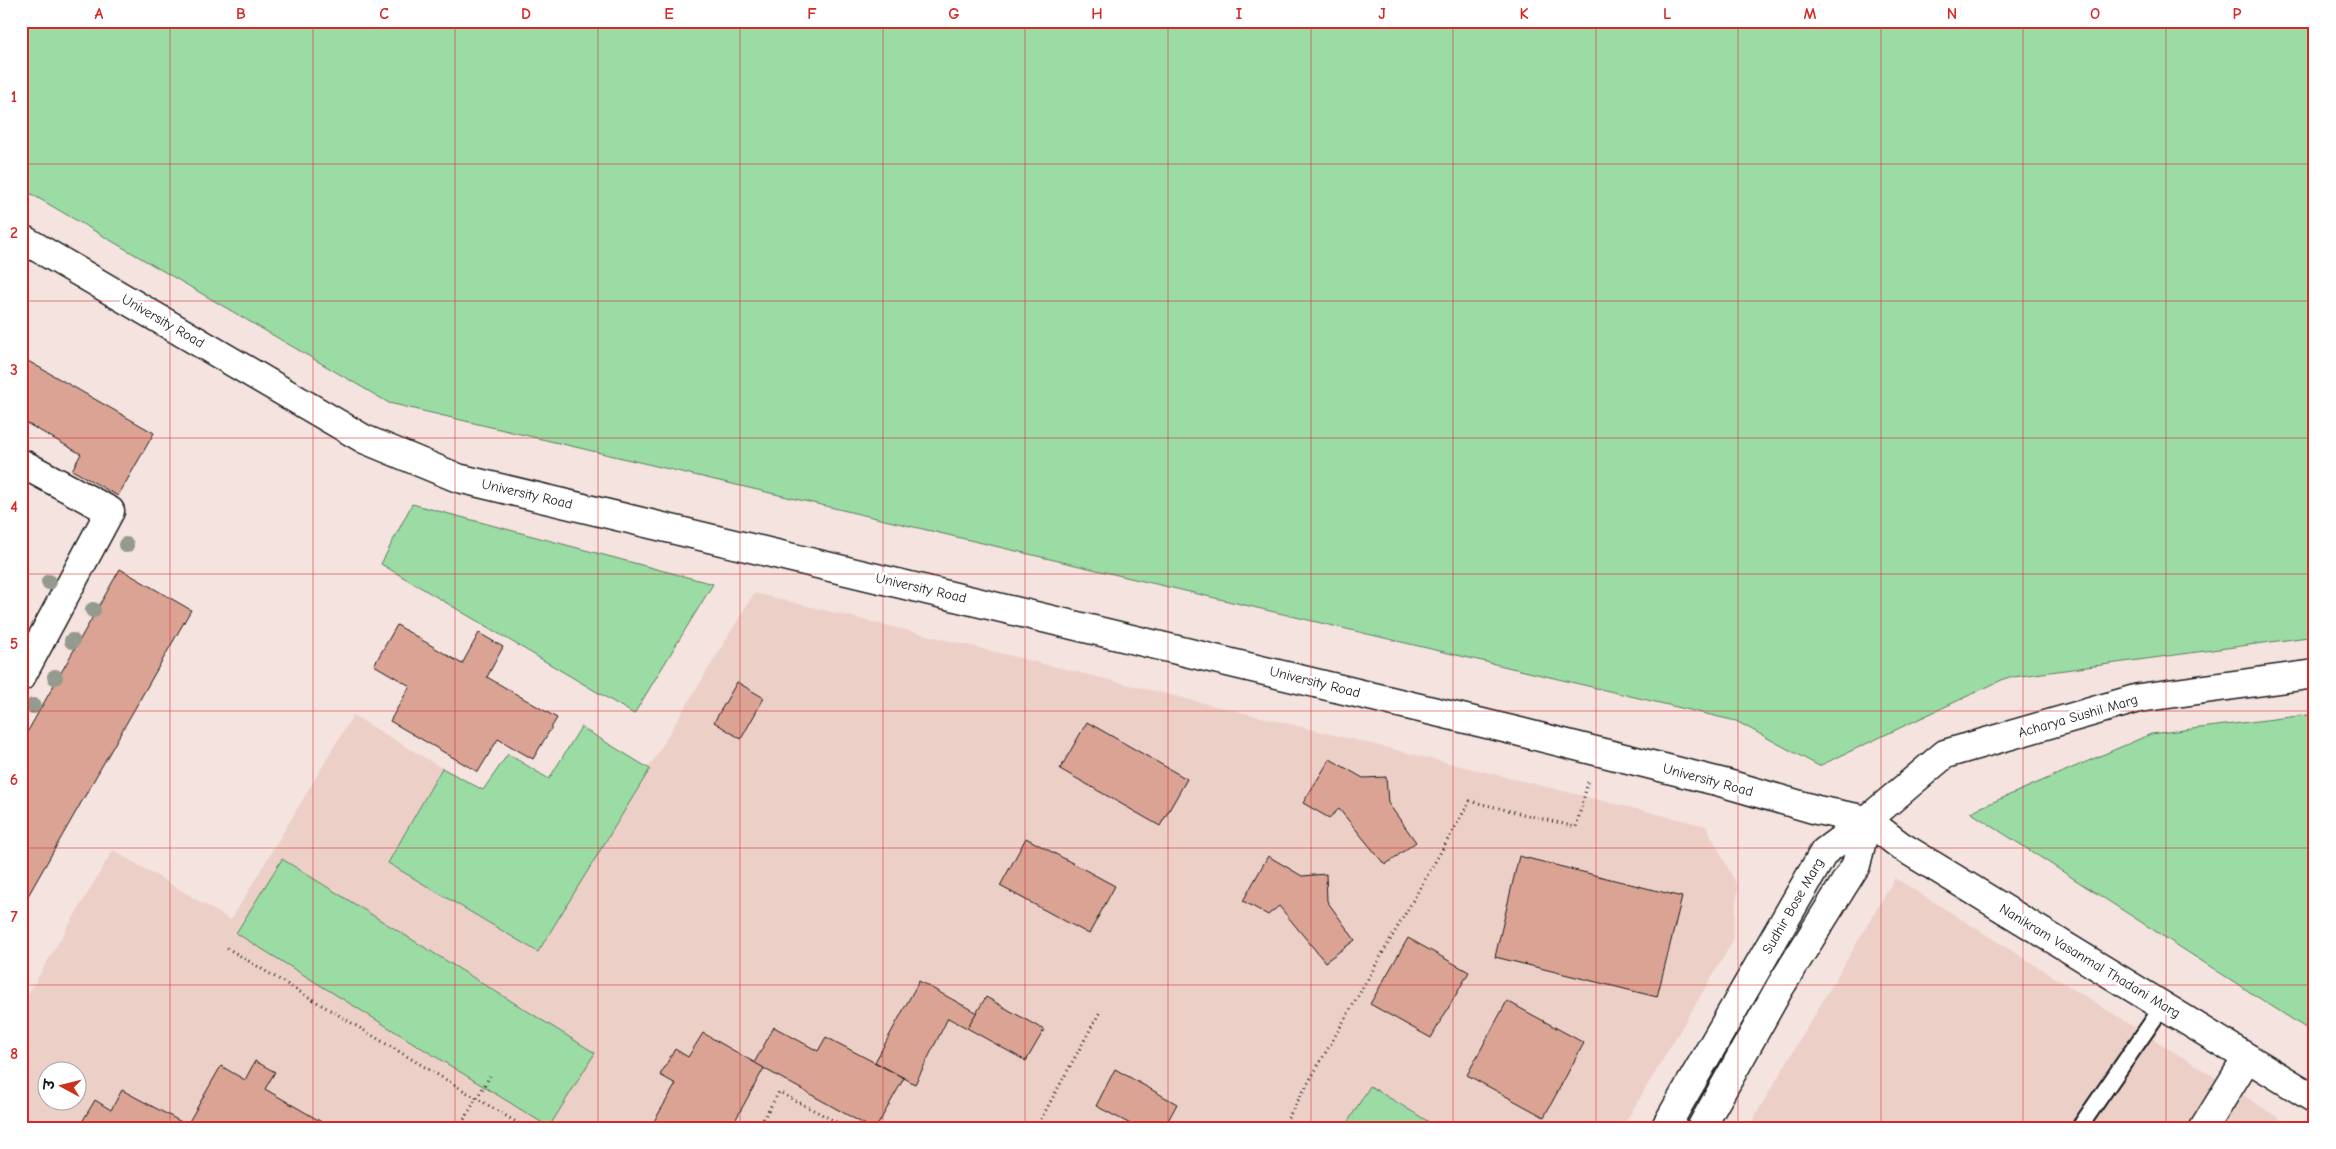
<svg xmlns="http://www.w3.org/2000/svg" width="2336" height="1149" font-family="'Comic Neue','Playpen Sans Deva',sans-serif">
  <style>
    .built { fill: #ecd0c8; fill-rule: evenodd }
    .green { fill: #9bdba4; stroke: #5c7c60 }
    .building { fill: #daa394; stroke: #1c1c1c }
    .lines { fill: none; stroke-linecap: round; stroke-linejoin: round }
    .lane-casing { stroke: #1c1c1c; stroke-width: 19 }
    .street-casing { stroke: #1c1c1c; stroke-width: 31 }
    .secondary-casing { stroke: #1c1c1c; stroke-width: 31 }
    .path { stroke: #1c1c1c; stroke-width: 3; stroke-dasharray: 1 4; stroke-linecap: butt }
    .lane { stroke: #fff; stroke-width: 15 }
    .street { stroke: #fff; stroke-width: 28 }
    .secondary { stroke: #fff; stroke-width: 28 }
    .tree { fill: #959a8e }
    .grid { fill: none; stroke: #d62828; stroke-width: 1; stroke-opacity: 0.55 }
    .labels { text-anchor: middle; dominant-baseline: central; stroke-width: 5; stroke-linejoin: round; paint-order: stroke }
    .street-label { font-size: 14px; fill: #1c1c1c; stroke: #fff }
    .neatline { fill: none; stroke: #d62828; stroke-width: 2 }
    .grid-label { font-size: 16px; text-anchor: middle; font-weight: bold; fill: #d62828 }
  </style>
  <rect width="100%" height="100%" fill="#f4e3df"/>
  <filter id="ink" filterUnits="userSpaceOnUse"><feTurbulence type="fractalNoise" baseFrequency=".02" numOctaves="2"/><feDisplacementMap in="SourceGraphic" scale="10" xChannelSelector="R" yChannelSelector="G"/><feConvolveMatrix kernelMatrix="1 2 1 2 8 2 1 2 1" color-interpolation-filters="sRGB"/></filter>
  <g filter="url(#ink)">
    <g class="built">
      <path d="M754,593L1706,826L1738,887L1732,943L1622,1128H21V1006L113,850L231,920L353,715L442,768L388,863L538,952ZM48,1072H78V1102H48Z"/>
      <path d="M1895,878L2229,1086L2294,1128H1748Z"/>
    </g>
    <g class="green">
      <path d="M21,21H2315V636L2006,678L1819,766L1736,721L389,403L21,188Z"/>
      <path d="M412,504L713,584L634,714L381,564Z"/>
      <path d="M2315,714V1034L1970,812L2151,734Z"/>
      <path d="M581,727L650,769L538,952L388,863L442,768L483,790L508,754L549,779Z"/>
      <path d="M282,859L595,1053L549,1127L236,933Z"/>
      <path d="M1370,1086L1434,1125L1432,1128H1344Z"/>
    </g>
    <g class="building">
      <path d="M21,357L154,433L118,496L72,470L81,454L21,420Z"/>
      <path d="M120,569L191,610L21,908V743Z"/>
      <path d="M397,625L462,664L479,633L503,647L487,677L557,718L533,759L498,739L478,772L390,721L410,686L374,665Z"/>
      <path d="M737,682L764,698L741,739L714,722Z"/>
      <path d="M1087,722L1187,779L1160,826L1060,769Z"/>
      <path d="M1330,759L1363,778L1386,777L1388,803L1416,842L1385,865L1339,809L1329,818L1303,803Z"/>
      <path d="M1026,838L1115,886L1089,934L1000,886Z"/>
      <path d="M1268,856L1302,876L1326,874L1327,901L1355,940L1325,962L1279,906L1268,915L1243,901Z"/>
      <path d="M1519,856L1682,897L1657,997L1495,957Z"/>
      <path d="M1408,938L1469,972L1431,1038L1370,1004Z"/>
      <path d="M919,981L977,1013L967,1028L948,1018L915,1084L875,1062Z"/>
      <path d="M986,997L1044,1030L1026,1061L967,1028Z"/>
      <path d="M1507,1001L1584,1043L1544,1117L1467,1075Z"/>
      <path d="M774,1027L818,1051L826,1037L904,1078L876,1128H871L754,1063Z"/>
      <path d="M703,1033L764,1068L731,1128H650L676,1084L660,1075L675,1049L688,1057Z"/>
      <path d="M255,1061L275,1072L265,1089L332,1128H92L82,1122L95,1100L111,1110L122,1090L187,1125L221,1066L245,1080Z"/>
      <path d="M1115,1069L1177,1104L1164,1128H1138L1096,1106Z"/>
    </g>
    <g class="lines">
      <g class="lane-casing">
        <path id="lane" d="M2079,1128L2163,1006"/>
      </g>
      <g class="street-casing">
        <g id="street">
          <path d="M21,463L110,511L21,677"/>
          <path d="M2204,1128L2247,1058"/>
        </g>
      </g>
      <g class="secondary-casing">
        <g id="secondary">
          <path d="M21,238L364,439L458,478L1516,731L1724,783L1817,810L1867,820L1901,846L2315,1099"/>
          <path d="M1665,1128L1824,852L1867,820L1945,754L2139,698L2315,674"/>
          <path d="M1701,1128L1780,987L1856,865L1867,820"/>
        </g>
      </g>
      <g class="path">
        <path d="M227,948L526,1128"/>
        <path d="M1288,1118L1470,801L1576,827L1588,782"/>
        <path d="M459,1128L490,1076"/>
        <path d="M758,1128L779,1092L848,1128"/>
        <path d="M1036,1128L1101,1010"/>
      </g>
      <use href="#lane" class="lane"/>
      <use href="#street" class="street"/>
      <use href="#secondary" class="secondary"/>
    </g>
    <g class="tree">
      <circle cx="126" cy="545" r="8"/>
      <circle cx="49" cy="582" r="8"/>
      <circle cx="93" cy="610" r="8"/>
      <circle cx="72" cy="641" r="8"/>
      <circle cx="55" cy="677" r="8"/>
      <circle cx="33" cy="706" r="8"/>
    </g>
  </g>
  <path class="grid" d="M170,21V1128M313,21V1128M455,21V1128M598,21V1128M740,21V1128M883,21V1128M1025,21V1128M1168,21V1128M1311,21V1128M1453,21V1128M1596,21V1128M1738,21V1128M1881,21V1128M2023,21V1128M2166,21V1128M21,164H2315M21,301H2315M21,438H2315M21,574H2315M21,711H2315M21,848H2315M21,985H2315"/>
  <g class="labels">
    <g class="street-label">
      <text transform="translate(163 321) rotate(30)">University Road</text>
      <text transform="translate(527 494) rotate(13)">University Road</text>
      <text transform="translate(921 588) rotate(13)">University Road</text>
      <text transform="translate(1315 682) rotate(14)">University Road</text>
      <text transform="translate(2078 716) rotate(-16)">Acharya Sushil Marg</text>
      <text transform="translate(1708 780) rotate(15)">University Road</text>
      <text transform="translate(1793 906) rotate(-60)">Sudhir Bose Marg</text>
      <text transform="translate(2090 961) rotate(31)">Nanikram Vasanmal Thadani Marg</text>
    </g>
  </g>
  <rect width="2336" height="1149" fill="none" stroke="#fff" stroke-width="55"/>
  <g transform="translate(62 1086) rotate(277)"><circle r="24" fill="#ffffff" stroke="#a4a4a4"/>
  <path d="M0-4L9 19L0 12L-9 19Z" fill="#c8321e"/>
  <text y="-8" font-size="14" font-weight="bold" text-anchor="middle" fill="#1c1c1c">उ</text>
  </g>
  <rect x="28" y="28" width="2280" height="1094" class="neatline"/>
  <g class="grid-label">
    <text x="99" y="19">A</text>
    <text x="241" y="19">B</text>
    <text x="384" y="19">C</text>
    <text x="526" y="19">D</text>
    <text x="669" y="19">E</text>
    <text x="812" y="19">F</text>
    <text x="954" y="19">G</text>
    <text x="1097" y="19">H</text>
    <text x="1239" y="19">I</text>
    <text x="1382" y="19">J</text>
    <text x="1524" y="19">K</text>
    <text x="1667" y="19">L</text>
    <text x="1810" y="19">M</text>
    <text x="1952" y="19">N</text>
    <text x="2095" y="19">O</text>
    <text x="2237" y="19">P</text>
    <text x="14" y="102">1</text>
    <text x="14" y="238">2</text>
    <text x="14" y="375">3</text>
    <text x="14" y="512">4</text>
    <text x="14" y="649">5</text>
    <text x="14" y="785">6</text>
    <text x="14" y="922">7</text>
    <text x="14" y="1059">8</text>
  </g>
</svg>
